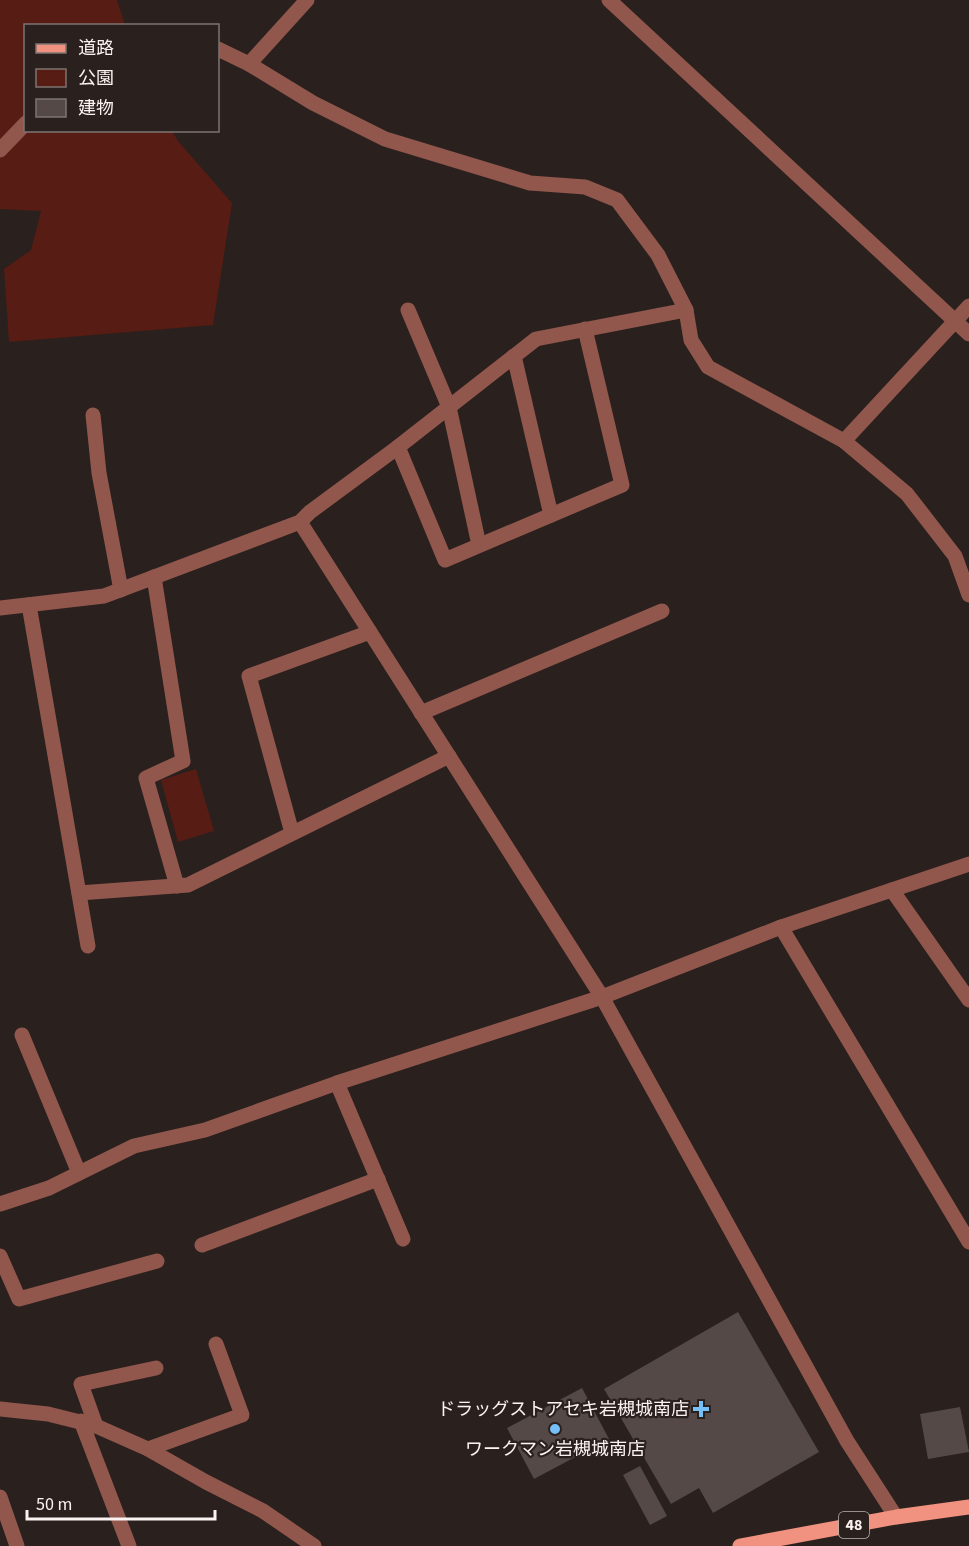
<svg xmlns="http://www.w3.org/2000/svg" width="969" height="1546" font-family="'Source Sans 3','Noto Sans JP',sans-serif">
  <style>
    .green { fill: #571c13 }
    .building { fill: #544947 }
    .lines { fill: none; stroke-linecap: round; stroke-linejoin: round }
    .minor { stroke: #91574c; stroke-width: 15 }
    .major { stroke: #f1917f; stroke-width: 15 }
    .poi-dot { fill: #76c0f7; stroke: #2a201e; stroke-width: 2 }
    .labels { text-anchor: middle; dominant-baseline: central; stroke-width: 4.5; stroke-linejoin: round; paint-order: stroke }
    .shield { fill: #2a201e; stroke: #bcb4b2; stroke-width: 1.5 }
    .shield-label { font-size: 16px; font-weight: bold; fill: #faf3f2 }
    .poi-label { font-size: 18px; fill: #faf3f2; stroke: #2a201e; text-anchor: end }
  </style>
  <rect width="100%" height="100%" fill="#2a201e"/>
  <g class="green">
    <path d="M0,0H117L125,25L26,26V130L172,131L178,141L232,203L213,325L9,342L4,269L31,250L41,211L0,209Z"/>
    <path d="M196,769L214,831L178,842L161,780Z"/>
  </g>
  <g class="building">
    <path d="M738,1312L819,1452L713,1513L699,1488L671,1504L604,1389Z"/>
    <path d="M582,1388L609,1439L534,1479L507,1428Z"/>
    <path d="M960,1407L969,1452L928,1459L920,1414Z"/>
    <path d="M640,1466L667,1516L650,1525L623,1475Z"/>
  </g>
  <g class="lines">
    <g class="minor">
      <path d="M609,0L969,334"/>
      <path d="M218,49L249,64L313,103L385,139L530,183L585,187L617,200L658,255L686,310L691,340L708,367L844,441L907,494L955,556L969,595"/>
      <path d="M249,64L307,0"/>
      <path d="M0,150L26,123"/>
      <path d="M408,310L449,407L479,545"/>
      <path d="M514,356L551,515"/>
      <path d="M93,415L99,473L121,590"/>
      <path d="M844,441L969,306"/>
      <path d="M398,447L445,560L622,485L585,329"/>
      <path d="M300,522L602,997L847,1441L896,1517"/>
      <path d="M154,577L183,761L146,778L177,886"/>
      <path d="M29,605L88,946"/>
      <path d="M0,608L104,596L300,522L310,512L398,447L536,339L686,310"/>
      <path d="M421,713L662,611"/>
      <path d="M292,833L249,676L370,632"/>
      <path d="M892,890L969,1000"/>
      <path d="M79,893L188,885L449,756"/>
      <path d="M781,927L969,1242"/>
      <path d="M22,1035L79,1173"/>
      <path d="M337,1083L403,1239"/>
      <path d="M0,1204L49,1188L134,1146L205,1130L337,1083L602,997L781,927L969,864"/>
      <path d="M202,1245L378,1179"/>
      <path d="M0,1256L19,1299L157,1261"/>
      <path d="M0,1409L48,1414L96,1426L148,1449L206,1482L263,1511L314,1546"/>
      <path d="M81,1421L129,1546"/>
      <path d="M96,1426L81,1384L156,1368"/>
      <path d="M148,1449L242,1415L216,1344"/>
      <path d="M0,1497L17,1546"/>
    </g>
    <path class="major" d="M740,1546L896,1517L969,1507"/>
  </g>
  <g class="poi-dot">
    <path d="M698 1400h6v6h6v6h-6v6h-6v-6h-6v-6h6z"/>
    <circle cx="555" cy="1429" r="6"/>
  </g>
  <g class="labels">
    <rect class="shield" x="839" y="1512" width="30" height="26" rx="4.5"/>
    <g class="shield-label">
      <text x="854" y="1525">48</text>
    </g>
    <g class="poi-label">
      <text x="689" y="1409">ドラッグストアセキ岩槻城南店</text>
      <text x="555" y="1449" text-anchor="middle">ワークマン岩槻城南店</text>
    </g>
  </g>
  <rect x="24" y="24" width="195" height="108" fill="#2a201e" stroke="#7d7473" stroke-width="1.5"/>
  <rect x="36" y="44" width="30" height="9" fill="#f1917f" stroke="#7d7473" stroke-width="1.5"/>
  <text x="78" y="54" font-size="18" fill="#faf3f2">道路</text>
  <rect x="36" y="69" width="30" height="18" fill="#571c13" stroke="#7d7473" stroke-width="1.5"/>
  <text x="78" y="84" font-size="18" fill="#faf3f2">公園</text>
  <rect x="36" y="99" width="30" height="18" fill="#544947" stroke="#7d7473" stroke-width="1.5"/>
  <text x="78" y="114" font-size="18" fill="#faf3f2">建物</text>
  <path d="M27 1510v9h188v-9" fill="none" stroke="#faf3f2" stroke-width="3"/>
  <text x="36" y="1510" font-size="18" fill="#faf3f2" stroke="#2a201e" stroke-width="4.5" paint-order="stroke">50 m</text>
</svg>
